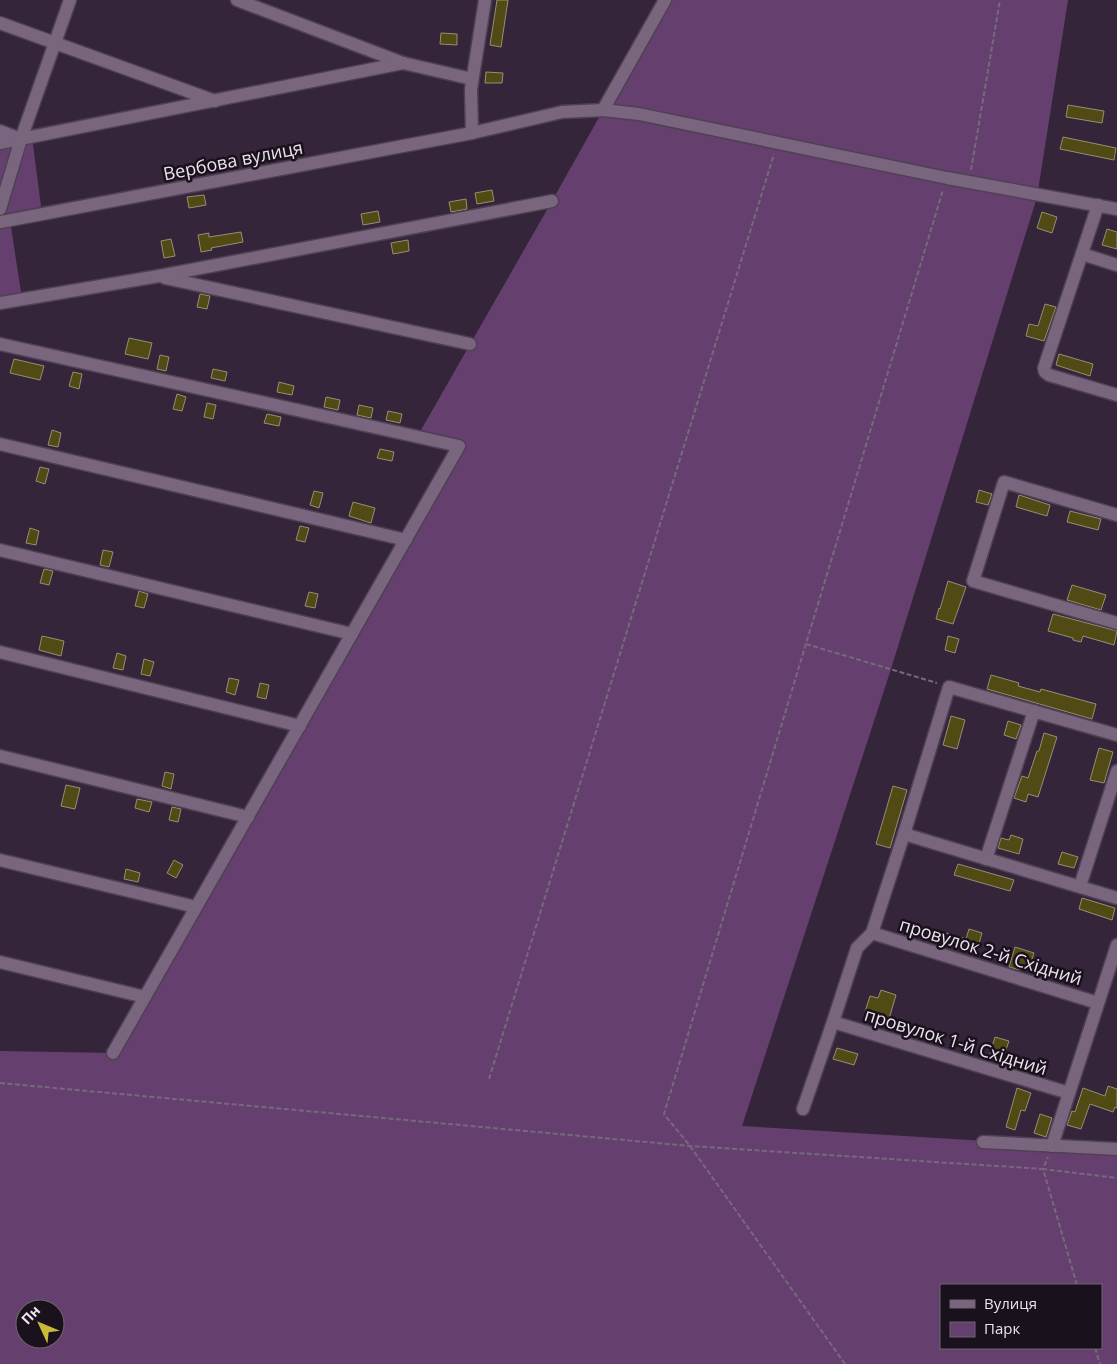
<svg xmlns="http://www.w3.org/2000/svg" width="1117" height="1364" font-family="'Open Sans',sans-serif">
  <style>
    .green { fill: #65406f; fill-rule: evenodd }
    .building { fill: #514a15; stroke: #949071 }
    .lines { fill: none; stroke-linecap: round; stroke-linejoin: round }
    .minor-casing { stroke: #4f4053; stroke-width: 15 }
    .path { stroke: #77697c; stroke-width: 2; stroke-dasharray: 5 2.5; stroke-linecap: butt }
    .minor { stroke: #79657e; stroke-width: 12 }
    .labels { text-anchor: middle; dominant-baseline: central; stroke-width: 5; stroke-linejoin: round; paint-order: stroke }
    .street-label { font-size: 18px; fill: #ede2f0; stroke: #19111b }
  </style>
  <rect width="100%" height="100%" fill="#35253a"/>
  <g class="green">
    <path d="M665,0H1068L1037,197L891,669L742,1126L1117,1149V1364H0V1051L113,1053L459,447L417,437L552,201ZM941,1285H1101V1348H941ZM25,1309H55V1339H25Z"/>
    <path d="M0,131L32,137L42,214L10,220L22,299L0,303Z"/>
  </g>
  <g class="building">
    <path d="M497,0H508L501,47L490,45Z"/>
    <path d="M441,33L457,34V45L440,44Z"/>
    <path d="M486,72L503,73L502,83H485Z"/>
    <path d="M1068,105L1104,111L1102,123L1066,117Z"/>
    <path d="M1063,137L1116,148L1114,160L1060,149Z"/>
    <path d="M492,190L494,201L477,204L475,193Z"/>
    <path d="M204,195L206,205L189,208L187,197Z"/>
    <path d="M466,199L467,209L451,212L449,202Z"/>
    <path d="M378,211L380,222L363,225L361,214Z"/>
    <path d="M1042,212L1057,217L1052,233L1037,228Z"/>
    <path d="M1107,229L1117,232V249L1102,245Z"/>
    <path d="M241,232L243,242L211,248L212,250L201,252L198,235L209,233V237Z"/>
    <path d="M171,239L175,256L164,258L161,241Z"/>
    <path d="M408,240L409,251L393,254L391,243Z"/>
    <path d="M200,294L210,296L207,309L197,307Z"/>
    <path d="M1045,304L1056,307L1044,341L1026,336L1029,324L1038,326Z"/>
    <path d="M129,338L152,343L148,359L125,354Z"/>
    <path d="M1059,354L1093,364L1090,376L1056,365Z"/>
    <path d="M160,355L169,357L166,371L157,369Z"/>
    <path d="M14,359L44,366L40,380L10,373Z"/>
    <path d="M213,369L227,372L225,381L211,378Z"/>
    <path d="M73,372L82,374L79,389L69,386Z"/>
    <path d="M279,382L294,386L292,395L277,392Z"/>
    <path d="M177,394L186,397L182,411L173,409Z"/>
    <path d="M326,397L340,400L338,410L324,407Z"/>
    <path d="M207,403L216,405L213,419L204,417Z"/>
    <path d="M359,405L373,408L371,418L357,415Z"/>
    <path d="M388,411L402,414L400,423L386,420Z"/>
    <path d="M267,414L281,417L279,426L264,423Z"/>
    <path d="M52,430L61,433L58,447L48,445Z"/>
    <path d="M380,449L394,452L392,461L377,458Z"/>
    <path d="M40,467L49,469L45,484L36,481Z"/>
    <path d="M979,490L992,494L988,505L976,502Z"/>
    <path d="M314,491L323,493L319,508L310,505Z"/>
    <path d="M1019,495L1050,505L1047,516L1016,507Z"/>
    <path d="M353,502L375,508L371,523L349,516Z"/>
    <path d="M1070,511L1101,519L1098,530L1067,522Z"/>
    <path d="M300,526L309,528L305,542L296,540Z"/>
    <path d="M30,528L39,531L36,545L26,543Z"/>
    <path d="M103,550L113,552L109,567L100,565Z"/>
    <path d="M44,569L53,571L49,585L40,583Z"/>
    <path d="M948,581L966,587L953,624L936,619L939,608L940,609Z"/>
    <path d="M1072,585L1106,595L1101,610L1067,600Z"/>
    <path d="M139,591L148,594L144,608L135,606Z"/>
    <path d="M309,592L318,594L315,608L305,606Z"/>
    <path d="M1053,614L1117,631L1114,645L1083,636L1081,642L1073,640V638L1048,631Z"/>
    <path d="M42,636L64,641L61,656L39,650Z"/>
    <path d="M948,636L959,639L955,653L945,650Z"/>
    <path d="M117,653L126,656L123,670L113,668Z"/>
    <path d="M144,659L154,662L150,676L141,674Z"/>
    <path d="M991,675L1019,683L1018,686L1040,692L1041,689L1096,704L1092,719L987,689Z"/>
    <path d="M229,678L239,680L235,695L226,692Z"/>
    <path d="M260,683L269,685L266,699L257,697Z"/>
    <path d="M951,716L965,720L957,749L943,745Z"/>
    <path d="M1008,721L1021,725L1016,739L1004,735Z"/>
    <path d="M1044,733L1057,737L1038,797L1028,794L1026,802L1014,798L1022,776L1028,778L1037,751H1039Z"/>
    <path d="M1099,748L1113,752L1104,783L1090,780Z"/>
    <path d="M165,772L174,774L171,789L162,786Z"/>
    <path d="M66,785L80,788L75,809L61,806Z"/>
    <path d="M893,786L907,790L890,848L876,844Z"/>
    <path d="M137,799L152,802L149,812L135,808Z"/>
    <path d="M172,807L181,809L178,822L169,820Z"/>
    <path d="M1011,835L1023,839L1019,854L998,848L1001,838L1009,840Z"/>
    <path d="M1062,852L1078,857L1074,868L1058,864Z"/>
    <path d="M174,860L183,865L176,878L167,873Z"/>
    <path d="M958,864L1014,880L1010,891L954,875Z"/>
    <path d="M126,869L140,873L138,882L124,879Z"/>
    <path d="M1082,898L1115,908L1112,920L1079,909Z"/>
    <path d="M969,929L982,933L976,954L942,944L946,933L966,939Z"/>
    <path d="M1015,947L1034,953L1029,969L1021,967L1020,970L1009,967Z"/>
    <path d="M881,990L896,995L889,1019L865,1012L870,996L878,998Z"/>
    <path d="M995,1037L1009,1041L1002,1061L989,1057Z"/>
    <path d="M837,1048L858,1054L854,1065L833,1059Z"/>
    <path d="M1108,1086L1117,1089V1108L1115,1107L1113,1112L1090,1104L1081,1129L1067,1125L1072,1111L1075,1112L1083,1088L1105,1096Z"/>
    <path d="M1017,1088L1031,1093L1025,1111L1021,1110L1015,1130L1006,1127Z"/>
    <path d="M1040,1114L1052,1118L1046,1137L1034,1133Z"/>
  </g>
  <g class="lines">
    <g class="minor-casing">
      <g id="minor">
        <path d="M237,0L403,63L472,79"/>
        <path d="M0,23L215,101"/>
        <path d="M603,110L665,0"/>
        <path d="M0,131L21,139"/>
        <path d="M472,133L471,89L485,0"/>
        <path d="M0,143L403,63"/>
        <path d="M1098,205L1044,368L1045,372L1049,375L1117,395"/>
        <path d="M0,209L21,139L70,0"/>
        <path d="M0,222L472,133L562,112L603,110L639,114L947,178L1117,209"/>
        <path d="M1082,254L1117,265"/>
        <path d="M165,278L470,344"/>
        <path d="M0,303L159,276L552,201"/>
        <path d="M0,344L459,446L113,1053"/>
        <path d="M0,444L406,540"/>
        <path d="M1117,515L1004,482L973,581L1117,623"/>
        <path d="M0,550L352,634"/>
        <path d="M0,652L300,726"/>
        <path d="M0,756L248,817"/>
        <path d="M904,834L949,687L1117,735"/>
        <path d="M986,859L1034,711"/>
        <path d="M0,860L196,907"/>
        <path d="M1080,886L1117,771"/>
        <path d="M872,933L1098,1003"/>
        <path d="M0,962L145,997"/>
        <path d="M833,1022L1069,1093"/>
        <path d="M803,1109L833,1022L857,948L872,933L904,834L1117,898"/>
        <path d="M983,1142L1117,1149"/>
        <path d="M1052,1146L1117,945"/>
      </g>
    </g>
    <g class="path">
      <path d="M971,170L1000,0"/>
      <path d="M806,644L937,683"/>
      <path d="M489,1079L774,154"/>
      <path d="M0,1083L690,1146L1043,1169L1048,1157"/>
      <path d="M1077,1285L1043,1169L1117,1178"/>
      <path d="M1095,1348L1100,1364"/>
      <path d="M845,1364L690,1146L664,1114L943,190"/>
    </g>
    <use href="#minor" class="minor"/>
  </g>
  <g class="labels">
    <g class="street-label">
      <text transform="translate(233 160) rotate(-11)">Вербова вулиця</text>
      <text transform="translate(991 951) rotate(17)">провулок 2-й Східний</text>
      <text transform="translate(956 1041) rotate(17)">провулок 1-й Східний</text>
    </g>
  </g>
  <rect x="940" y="1284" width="162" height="65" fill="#19111b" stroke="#6e6570"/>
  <rect x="950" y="1300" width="25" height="8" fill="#79657e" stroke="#6e6570"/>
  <text x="984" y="1309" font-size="15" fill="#ede2f0">Вулиця</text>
  <rect x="950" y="1322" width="25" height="15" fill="#65406f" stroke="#6e6570"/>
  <text x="984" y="1334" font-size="15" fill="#ede2f0">Парк</text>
  <g transform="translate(40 1324) rotate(314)"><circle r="24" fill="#19111b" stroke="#6e6570"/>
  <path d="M0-4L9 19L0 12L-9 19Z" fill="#caba3a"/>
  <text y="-8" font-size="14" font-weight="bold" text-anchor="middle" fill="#ede2f0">Пн</text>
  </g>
</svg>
